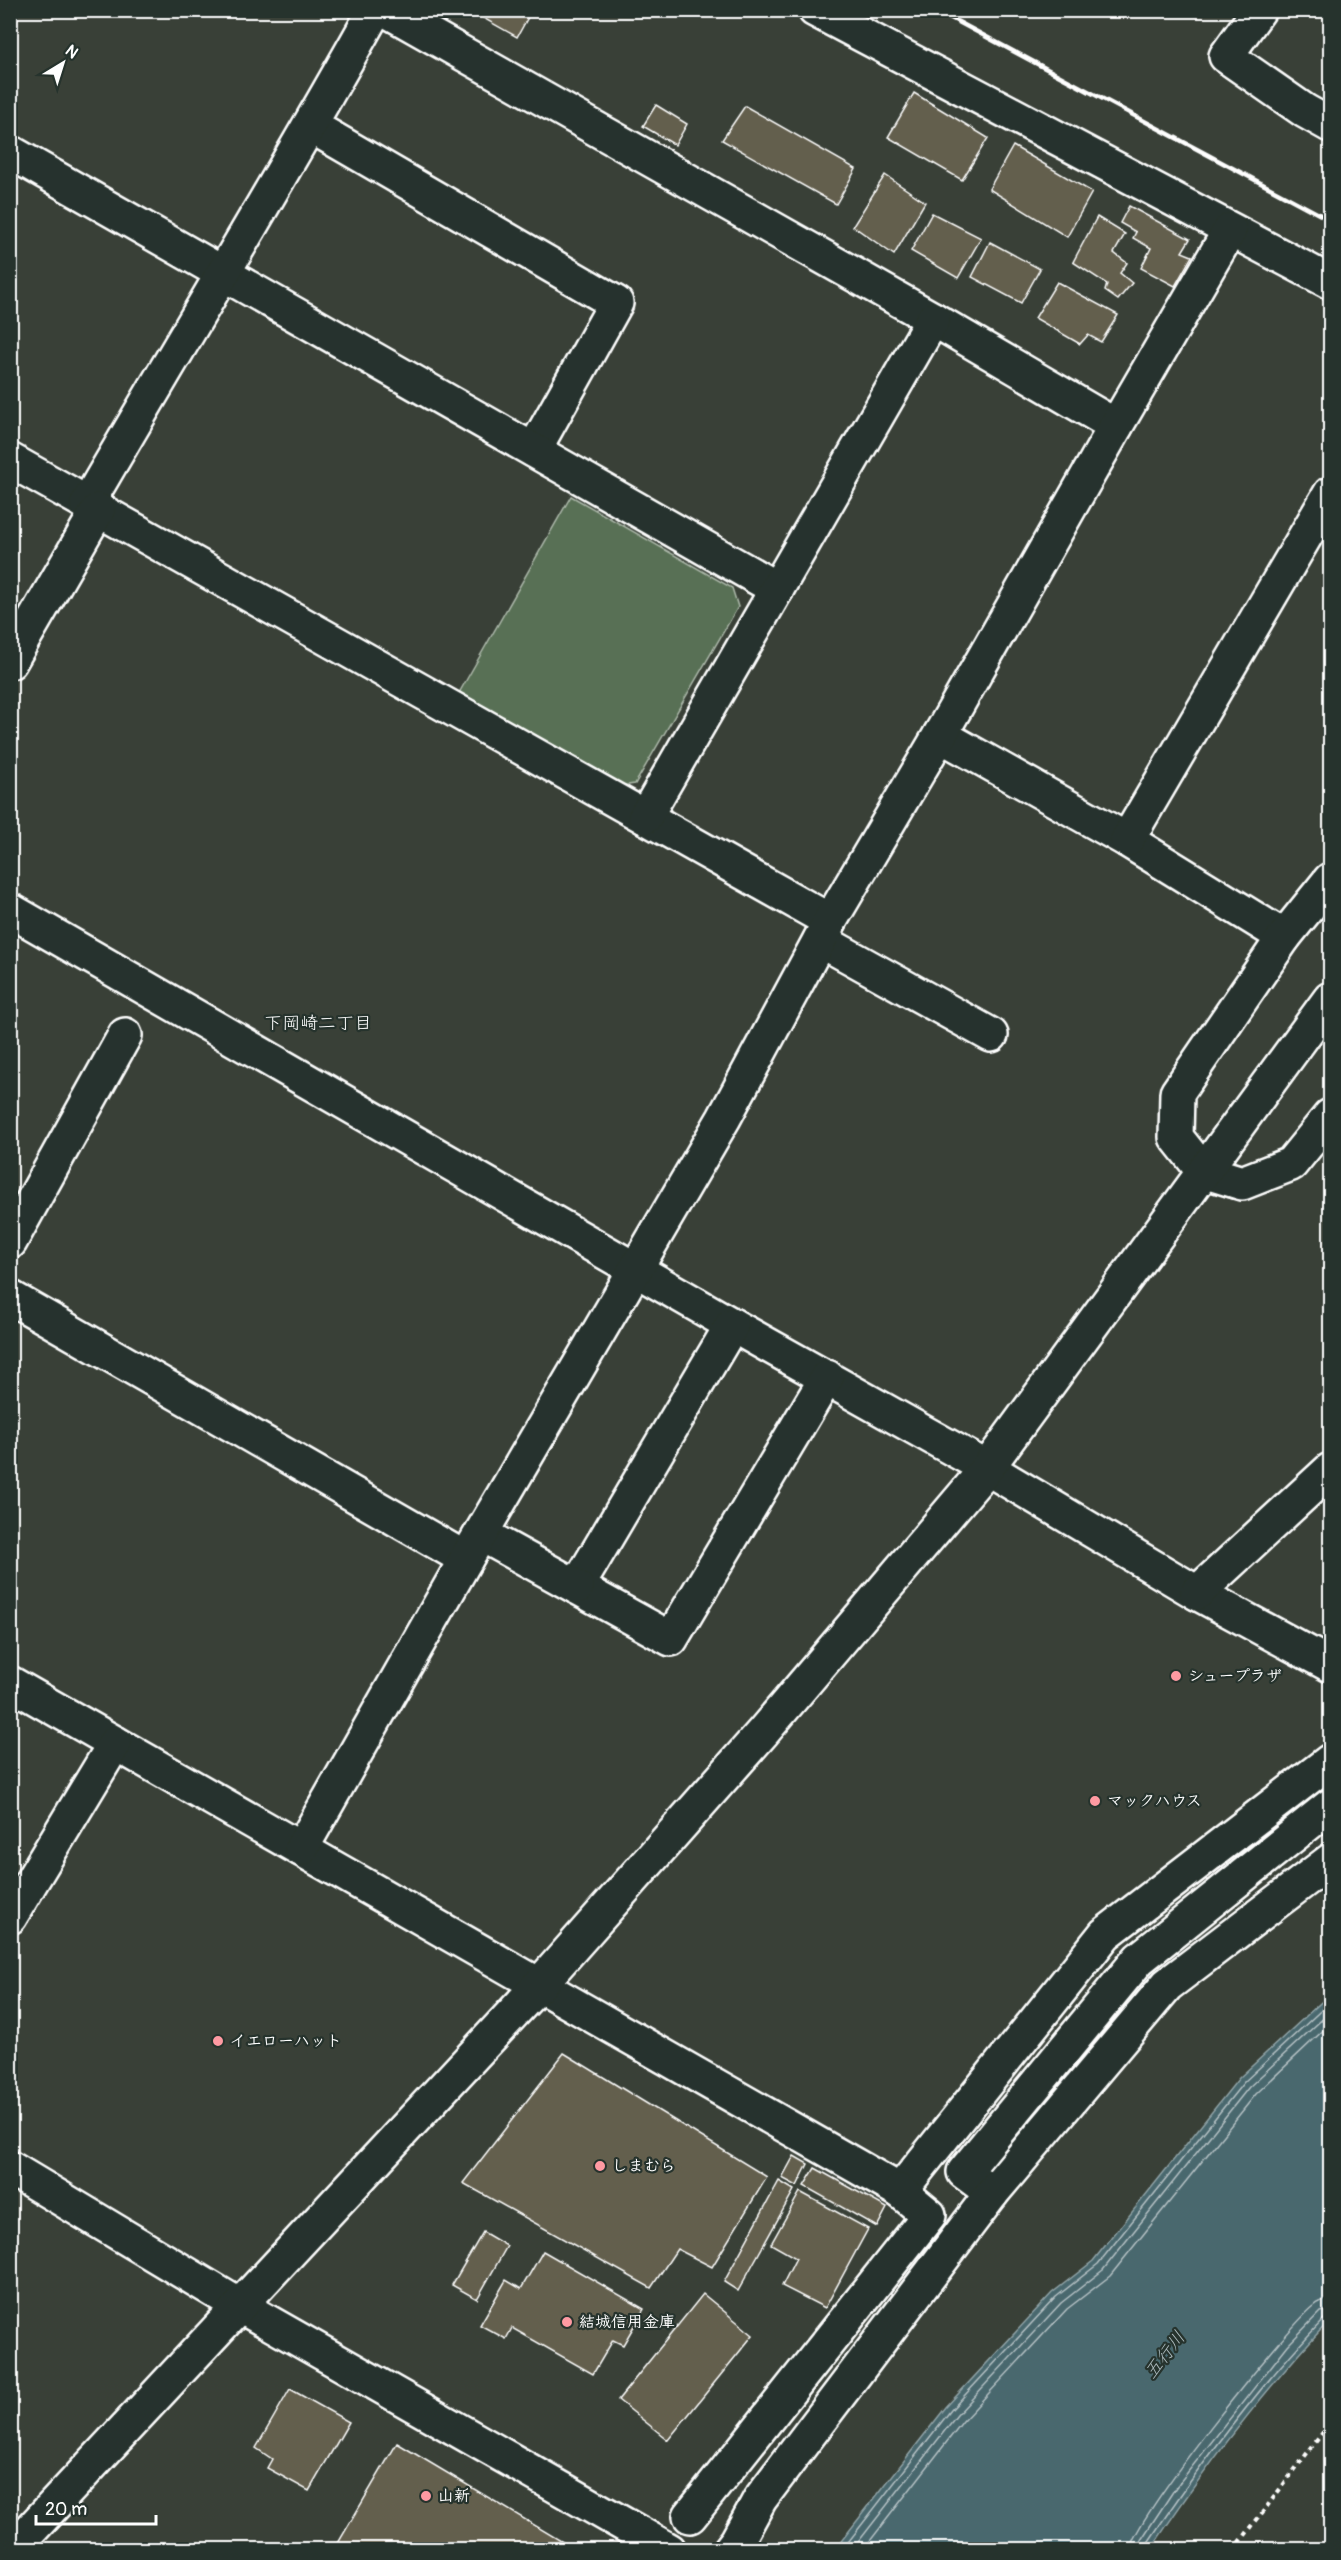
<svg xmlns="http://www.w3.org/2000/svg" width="1341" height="2560" font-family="Pangolin,'Klee One',sans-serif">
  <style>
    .green { fill: #597055; stroke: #acb8aa; stroke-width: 1.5 }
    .water { fill: #48676e; stroke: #91a4a8; stroke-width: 1.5 }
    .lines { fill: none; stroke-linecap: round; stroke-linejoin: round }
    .shore { stroke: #b6c2c5; stroke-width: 1.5 }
    .building { fill: #645f4d; stroke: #fff; stroke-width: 1.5 }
    .minor-casing { stroke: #fff; stroke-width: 38 }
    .path { stroke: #fff; stroke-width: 4; stroke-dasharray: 4.5 4.5; stroke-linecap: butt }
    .minor { stroke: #26332d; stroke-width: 33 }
    .rail { stroke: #fff; stroke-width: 4.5 }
    .poi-dot { fill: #ff9aa2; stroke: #26332d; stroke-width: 2 }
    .labels { text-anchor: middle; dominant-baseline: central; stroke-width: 4.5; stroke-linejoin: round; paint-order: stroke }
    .poi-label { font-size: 16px; font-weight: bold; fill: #fff; stroke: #26332d; text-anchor: start }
    .neighbourhood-label { font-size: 18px; fill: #fff; stroke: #26332d }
    .water-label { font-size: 18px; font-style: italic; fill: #adbbbe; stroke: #26332d }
  </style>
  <rect width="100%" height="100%" fill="#394037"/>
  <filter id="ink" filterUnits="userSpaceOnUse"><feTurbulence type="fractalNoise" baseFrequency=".0167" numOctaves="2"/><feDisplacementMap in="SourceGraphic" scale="12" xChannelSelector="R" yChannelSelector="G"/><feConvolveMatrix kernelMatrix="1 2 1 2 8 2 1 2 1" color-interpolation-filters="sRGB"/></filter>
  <g filter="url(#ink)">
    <path class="green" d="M571,496L732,588L738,607L635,784L620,786L459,693Z"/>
    <path class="water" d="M1330,1994V2320C1264,2390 1204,2469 1151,2549H835L946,2407L1052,2293L1093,2261L1239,2078Z"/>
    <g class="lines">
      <g class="shore">
        <path d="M842,2550L951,2410L1056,2297L1098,2264L1244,2082L1330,2002"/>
        <path d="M852,2550L957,2415L1061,2303L1103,2270L1249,2087L1330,2012"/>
        <path d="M863,2550L963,2421L1067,2309L1110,2276L1256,2094L1330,2024"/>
        <path d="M1130,2550C1131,2522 1285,2329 1314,2306C1319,2301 1324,2300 1330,2300"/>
        <path d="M1139,2550L1141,2540L1176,2487L1288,2345L1320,2312L1330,2309"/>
        <path d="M1146,2550L1147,2544C1199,2466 1259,2386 1324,2319L1330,2317"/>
      </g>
    </g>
    <g class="building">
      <path d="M469,10H532L517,37Z"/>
      <path d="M914,93L988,138L962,180L888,137Z"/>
      <path d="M656,105L687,124L675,145L643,126Z"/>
      <path d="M745,106L856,169L836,204L722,140Z"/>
      <path d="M1013,146L1092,192L1067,237L989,189Z"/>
      <path d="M885,175L925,202L894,255L853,226Z"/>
      <path d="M1129,206L1190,239L1182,252L1192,256L1175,286L1141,268L1151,248L1133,238L1136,232L1120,223Z"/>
      <path d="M932,213L981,238L958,278L911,251Z"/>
      <path d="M1097,217L1125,234L1114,253L1127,263L1120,273L1132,283L1118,300L1105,291L1107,284L1073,262Z"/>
      <path d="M990,242L1040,269L1021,303L972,277Z"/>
      <path d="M1057,282L1118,315L1101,342L1088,335L1080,344L1035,318Z"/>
      <path d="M564,2053L767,2177L712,2267L677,2249L651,2288L463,2183Z"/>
      <path d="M794,2156L808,2164L797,2186L782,2178Z"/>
      <path d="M815,2168L887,2208L877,2227L804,2186Z"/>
      <path d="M779,2181L794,2190L738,2291L724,2282Z"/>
      <path d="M800,2192L868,2229L825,2308L782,2286L796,2258L771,2244Z"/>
      <path d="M483,2232L507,2246L477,2299L452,2285Z"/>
      <path d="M543,2251L644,2309L623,2345L613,2340L593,2374L512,2328L506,2339L480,2325L506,2280L521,2289Z"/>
      <path d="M703,2294L753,2335L668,2440L618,2400Z"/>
      <path d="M290,2389L349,2422L309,2491L267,2468L272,2459L256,2448Z"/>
      <path d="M397,2443L576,2550H334Z"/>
    </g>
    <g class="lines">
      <g class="minor-casing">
        <g id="minor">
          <path d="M386,10L933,319L1116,426"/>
          <path d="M815,10L1330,282"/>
          <path d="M1259,10L1226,56L1305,111L1330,125"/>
          <path d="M311,126L616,303L534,450"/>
          <path d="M10,152L777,589"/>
          <path d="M10,460L830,921"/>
          <path d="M87,504C183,339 282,177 375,10"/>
          <path d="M10,662L98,510"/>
          <path d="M940,735L1127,840L1284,937"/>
          <path d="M645,817L933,319"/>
          <path d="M1127,840L1330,494"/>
          <path d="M1330,880L1284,937L1177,1093L1176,1137L1203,1171L1242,1183L1291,1164L1330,1116"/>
          <path d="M10,910L732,1325L987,1468L1197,1593L1330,1665"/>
          <path d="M820,940L991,1035"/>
          <path d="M10,1242L125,1035"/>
          <path d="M10,1297L466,1559"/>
          <path d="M732,1325L577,1587L671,1639L827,1377"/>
          <path d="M481,1534L577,1587"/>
          <path d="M1197,1593L1330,1470"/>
          <path d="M10,1683L900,2191L1105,1934L1330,1761"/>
          <path d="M301,1849L466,1559L724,1118L830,921L940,735L1116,426L1230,230"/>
          <path d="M10,1917L115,1743"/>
          <path d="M10,2168L240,2306L669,2550"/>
          <path d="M992,2193L964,2172L1139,1959L1330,1806"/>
          <path d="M690,2516L929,2215L900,2191"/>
          <path d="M12,2550L540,1984L763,1732L987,1468L1330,999"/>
          <path d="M730,2550L737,2541L760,2499L992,2193L1167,1985L1330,1861"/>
        </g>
      </g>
      <path class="path" d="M1234,2550L1330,2423"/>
      <use href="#minor" class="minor"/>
      <path class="rail" d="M936,10L1330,220"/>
    </g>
  </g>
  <g class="poi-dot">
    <circle cx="1176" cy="1676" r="6"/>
    <circle cx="1095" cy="1801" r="6"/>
    <circle cx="218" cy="2041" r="6"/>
    <circle cx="600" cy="2166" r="6"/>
    <circle cx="567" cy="2322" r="6"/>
    <circle cx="426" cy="2496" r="6"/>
  </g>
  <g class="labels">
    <g class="poi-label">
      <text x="1188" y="1676">シュープラザ</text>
      <text x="1107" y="1801">マックハウス</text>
      <text x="230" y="2041">イエローハット</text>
      <text x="612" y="2166">しまむら</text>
      <text x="579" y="2322">結城信用金庫</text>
      <text x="438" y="2496">山新</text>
    </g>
    <g class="neighbourhood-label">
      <text x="318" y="1023">下岡崎二丁目</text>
    </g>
    <g class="water-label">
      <text transform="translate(1165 2355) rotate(-52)">五行川</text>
    </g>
  </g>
  <rect width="1341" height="2560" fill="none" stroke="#26332d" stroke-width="36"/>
  <rect x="18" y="18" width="1305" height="2524" fill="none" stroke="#fff" stroke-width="2" filter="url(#ink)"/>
  <g transform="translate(63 63) rotate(38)" stroke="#26332d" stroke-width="4.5" paint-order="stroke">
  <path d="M0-4.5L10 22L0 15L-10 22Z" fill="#ffffff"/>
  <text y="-9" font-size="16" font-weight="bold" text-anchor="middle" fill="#ffffff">N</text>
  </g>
  <path d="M36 2515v9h120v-9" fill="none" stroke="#ffffff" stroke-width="3"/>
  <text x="45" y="2515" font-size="18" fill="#ffffff" stroke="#26332d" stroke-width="4.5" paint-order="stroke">20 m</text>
</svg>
